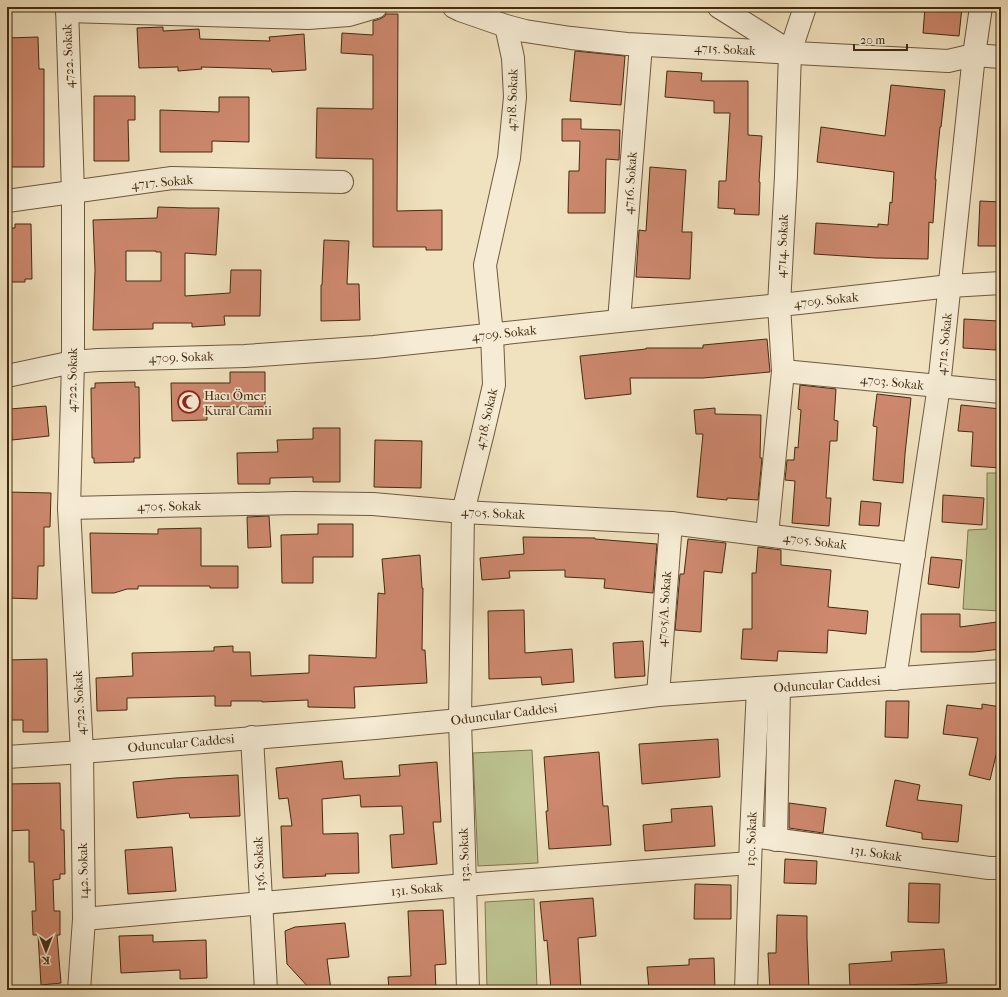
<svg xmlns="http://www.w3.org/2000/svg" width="1008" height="997" font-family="'IM FELL French Canon',serif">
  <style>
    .green { fill: #bcc390; stroke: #807750 }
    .building { fill: #cd886e; stroke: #432b10; fill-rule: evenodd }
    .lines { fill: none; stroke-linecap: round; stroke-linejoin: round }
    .minor-casing { stroke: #6e593c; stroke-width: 24 }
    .minor { stroke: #f6ecd5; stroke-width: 22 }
    .labels { text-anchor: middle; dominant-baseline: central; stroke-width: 3.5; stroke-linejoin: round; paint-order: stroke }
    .street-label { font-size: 13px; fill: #432b10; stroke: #f6ecd5 }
    .poi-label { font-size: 13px; fill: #432b10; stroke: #f6ecd5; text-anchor: start }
  </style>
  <rect width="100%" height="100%" fill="#f1e2bf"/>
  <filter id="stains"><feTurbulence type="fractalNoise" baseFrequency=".005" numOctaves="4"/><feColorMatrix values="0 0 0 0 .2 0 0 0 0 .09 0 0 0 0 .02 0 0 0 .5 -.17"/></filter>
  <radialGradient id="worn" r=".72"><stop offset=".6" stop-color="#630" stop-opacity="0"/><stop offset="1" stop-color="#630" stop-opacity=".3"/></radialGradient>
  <g class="green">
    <path d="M987,473H1001V611L963,609L968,530L987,529Z"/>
    <path d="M532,750L538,863L478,866L473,753Z"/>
    <path d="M534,899L537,990H487L485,902Z"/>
  </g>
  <g class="building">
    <path d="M925,7H962L959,36L923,33Z"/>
    <path d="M386,14H398L397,211L442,210V250H426V247H373V159L316,158L317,108L373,109V55L341,53L342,33L373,35V21L380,19L385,16Z"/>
    <path d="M163,27V31L199,29L200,39L270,41L269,37L304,34L306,70L272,72L271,69L201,67L202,69L178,71V67L139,68L137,28Z"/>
    <path d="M38,37L39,69H44V167H7V38Z"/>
    <path d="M575,51L625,56L621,105L570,101Z"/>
    <path d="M667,71L702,73L701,81H748V135L762,136L759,182H760L759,215L734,214L735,209L718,208L719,181H726L730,113H714V101L665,97Z"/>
    <path d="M891,85L945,90L941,127H940L935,179H936L933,223L929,222L928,259L876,258L814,254L816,223L878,227V224L888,225L890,202L892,203L894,172L817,162L821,127L885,136Z"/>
    <path d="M94,96H135V120H128L129,161H94Z"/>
    <path d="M219,97H249V142L212,141V152H160V110L219,112Z"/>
    <path d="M562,119H581V129L620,130L619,160L606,159L605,213H568L569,171H579L580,141H562Z"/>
    <path d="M650,167L686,170L682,232H692L690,279L636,277L639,230L646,231Z"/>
    <path d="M980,201L1001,202V246H978Z"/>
    <path d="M158,207L189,208H219L216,255L185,253V296L230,293L231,270H261L260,316H224L225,325L192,327V323H153V329L93,330L95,270L93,220L157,218ZM126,251H156V252H161V281H126Z"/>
    <path d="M15,224H31L32,279H25V282H9V278H7V228H15Z"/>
    <path d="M324,240L349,241L347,284H359L360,320L321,321V285H322Z"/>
    <path d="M964,319L998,321L996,350L963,348Z"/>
    <path d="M767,339L770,372L703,378H630L631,394L585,399L580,356L646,349V348H703V345Z"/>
    <path d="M230,372H265V407H207V420L172,421L171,383H230Z"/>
    <path d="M135,382V387H139L140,458H134V462L94,463V458H92L91,388H95V383Z"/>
    <path d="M800,385L836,389L834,420L838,421L837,441H830L826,498H831L829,526L792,523L795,481L785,480L787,460H794L795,447L798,448L801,410L798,409Z"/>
    <path d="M877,394L911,398L905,454L903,483L873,480L877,427L873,426Z"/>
    <path d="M961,405L1001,409L998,443H1001V468L971,466L973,432L958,431Z"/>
    <path d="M46,406L49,436L12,440L10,409Z"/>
    <path d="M715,408V414L761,415L760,458H762L758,500L727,498V500L697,497L703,434H696L694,410Z"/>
    <path d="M313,428H340V482H313V477L270,478V484H238L237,453L278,452L277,440L313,439Z"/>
    <path d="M375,440L422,441L421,488L374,487Z"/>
    <path d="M7,492L51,493L50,527H44V566H38L37,599L7,598Z"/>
    <path d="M943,495L984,498L982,525L942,522Z"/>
    <path d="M861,501L881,503L879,526L859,525Z"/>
    <path d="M269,516L271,547L248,548L247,517Z"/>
    <path d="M318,524H353V557H313V583H282L281,535L318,534Z"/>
    <path d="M201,528V566H238V588H210V586H138V589H127L114,593H92L90,533L158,534V529Z"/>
    <path d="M523,537L595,538V539L657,544L653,593L604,588L605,579L565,577V570L509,571L510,578L482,580L480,558L524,554Z"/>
    <path d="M688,539L726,543L722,573L704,571L701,632L675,630L680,574H684Z"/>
    <path d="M758,547L781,550V565L831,570L828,607L868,611L866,634L828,630L827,653L778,651L777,661L741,659L743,629H752V573H756Z"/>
    <path d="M420,555L422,588H423L422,650H425L427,683L354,687L355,708L308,707V700L262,702V701H231V706H215V696L127,698V710L97,711L96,678L133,676L132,653L214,651V647L233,646V652H250L251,676L309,673V655L376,658L378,593L385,594L382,559Z"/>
    <path d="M931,557L962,560L959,588L928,584Z"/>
    <path d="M524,610L525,653L572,649L574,682L542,685L541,677L489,679L488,611Z"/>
    <path d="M921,614H960V627L997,622L1001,649L974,652H921Z"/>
    <path d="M643,641L645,676L615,678L613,643Z"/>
    <path d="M47,659L48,732H23V720H7V660Z"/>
    <path d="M886,701H909L908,738L885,737Z"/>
    <path d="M982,704L1001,707V730L998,751H997L990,780L969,775L978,738L943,734L947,705L982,709Z"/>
    <path d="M718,739L720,777L642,784L639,744Z"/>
    <path d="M599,752L603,806H608L611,845L549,849L546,811H548L544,757Z"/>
    <path d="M342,761L344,779L400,776L399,765L437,762L441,822H433L437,864L392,868L390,835L404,834L402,806L361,807L360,795L322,799L323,834L358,833L359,873L325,874L326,876L283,878L281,826H292L288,798L279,799L276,768Z"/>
    <path d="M238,775L240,816L190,818L189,813L137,818L133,782L175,778Z"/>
    <path d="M895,780L920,785L917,800L962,805L958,842L922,839V833L886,826Z"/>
    <path d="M60,783L61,830H64L65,874H60V879L53,880L54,911H60V935H57L61,983L41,985L38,935H33L32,911H36L34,862H29V830L7,831V784Z"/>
    <path d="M789,803L826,808L823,833L789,828Z"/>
    <path d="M712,806L715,846L645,851L643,825L672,822L671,809Z"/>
    <path d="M172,847L176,891L128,894L125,850Z"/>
    <path d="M785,859L817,861L816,884L784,883Z"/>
    <path d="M909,883L940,884L939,923L908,922Z"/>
    <path d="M695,884L731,885V919H694Z"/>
    <path d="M593,898L596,936L578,938L581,990H551L547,940L544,941L540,902Z"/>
    <path d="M443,910L446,964L435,965L436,990H389L388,977L411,976L408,911Z"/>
    <path d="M777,915L807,916V938L809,990H770L768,953H776Z"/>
    <path d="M345,923L349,957L327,959L331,990H311L287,964L285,931L295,927Z"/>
    <path d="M153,935V942L206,940L207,978L180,979V970L121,973L119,936Z"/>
    <path d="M944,949L947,983L883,986V987L850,988L849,964L892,961L891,952Z"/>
    <path d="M714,958L715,990H649L647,967L689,965V959Z"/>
  </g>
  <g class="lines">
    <g class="minor-casing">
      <g id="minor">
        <path d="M67,7L73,193V362L69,508L82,752L84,919L79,990"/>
        <path d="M454,7L460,10L506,26L525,31L571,38L627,44L948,61L974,55L1001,57"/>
        <path d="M719,7L789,51"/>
        <path d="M67,11L308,18L349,15L376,7"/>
        <path d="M7,201L172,178L342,182"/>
        <path d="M619,321L641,45"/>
        <path d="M783,371L1001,392"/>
        <path d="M7,376L73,362L98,360L245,356L374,347L619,321L799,303L950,286L1001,283"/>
        <path d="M69,508L294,503L373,504L463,512L671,523L914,554"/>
        <path d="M767,535L783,371L779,305L786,176L790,52L805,7"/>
        <path d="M895,679L939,386L974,55L981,7"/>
        <path d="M658,695L671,523"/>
        <path d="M252,737L266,990"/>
        <path d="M7,757L82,752L375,728L460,720L658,695L1001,671"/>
        <path d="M751,836L989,868H1001"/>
        <path d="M776,840L779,687"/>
        <path d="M84,919L465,885L750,863"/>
        <path d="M468,990L465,885L460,720L463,512L483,432L494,385L492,335L485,265L509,158L515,97L513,58L506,26"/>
        <path d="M746,990L751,836L758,688"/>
      </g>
    </g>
    <use href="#minor" class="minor"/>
  </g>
  <defs>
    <g id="mosque-ring" transform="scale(1.15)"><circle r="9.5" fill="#f6ecd5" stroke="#8f2418" stroke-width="1.5"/><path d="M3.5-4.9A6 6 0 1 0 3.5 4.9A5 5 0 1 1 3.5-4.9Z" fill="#8f2418"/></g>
  </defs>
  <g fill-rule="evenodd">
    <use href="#mosque-ring" x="189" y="402"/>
  </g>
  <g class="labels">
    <g class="street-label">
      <text transform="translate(725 49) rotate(3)">4715. Sokak</text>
      <text transform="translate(68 56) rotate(-92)">4722. Sokak</text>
      <text transform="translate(512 100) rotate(-88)">4718. Sokak</text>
      <text transform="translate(162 182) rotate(-5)">4717. Sokak</text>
      <text transform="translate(630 183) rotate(-86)">4716. Sokak</text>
      <text transform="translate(782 246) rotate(-87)">4714. Sokak</text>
      <text transform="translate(826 300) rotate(-6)">4709. Sokak</text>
      <text transform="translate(504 333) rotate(-6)">4709. Sokak</text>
      <text transform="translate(944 344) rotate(-84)">4712. Sokak</text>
      <text transform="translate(181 357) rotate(-2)">4709. Sokak</text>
      <text transform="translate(72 380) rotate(-89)">4722. Sokak</text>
      <text transform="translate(892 382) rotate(6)">4703. Sokak</text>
      <text transform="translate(486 419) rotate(-77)">4718. Sokak</text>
      <text transform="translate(169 506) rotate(-1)">4705. Sokak</text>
      <text transform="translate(493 513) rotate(3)">4705. Sokak</text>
      <text transform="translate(815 541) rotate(7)">4705. Sokak</text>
      <text transform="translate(664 609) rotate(-86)">4705/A. Sokak</text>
      <text transform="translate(827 684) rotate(-4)">Oduncular Caddesi</text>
      <text transform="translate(79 703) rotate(-93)">4722. Sokak</text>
      <text transform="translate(504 714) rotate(-7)">Oduncular Caddesi</text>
      <text transform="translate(181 743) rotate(-5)">Oduncular Caddesi</text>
      <text transform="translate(751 839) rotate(-88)">130. Sokak</text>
      <text transform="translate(876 853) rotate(8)">131. Sokak</text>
      <text transform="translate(464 855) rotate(-92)">132. Sokak</text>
      <text transform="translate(259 864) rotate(-93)">136. Sokak</text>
      <text transform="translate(83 871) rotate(-91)">142. Sokak</text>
      <text transform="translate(417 889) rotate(-5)">131. Sokak</text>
    </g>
    <g class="poi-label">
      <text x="204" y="395">Hacı Ömer<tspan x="204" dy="15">Kural Camii</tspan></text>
    </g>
  </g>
  <rect width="1008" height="997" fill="none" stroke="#f1e2bf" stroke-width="24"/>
  <rect x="8" y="8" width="992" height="981" fill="none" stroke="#432b10" stroke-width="2"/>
  <rect x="12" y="12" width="984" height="973" fill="none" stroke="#432b10"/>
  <g transform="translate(46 951) rotate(180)" stroke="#f6ecd5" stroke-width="3" paint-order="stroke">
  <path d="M0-3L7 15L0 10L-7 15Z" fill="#432b10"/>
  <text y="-6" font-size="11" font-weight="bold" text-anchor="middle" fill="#432b10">K</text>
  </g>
  <path d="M854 44v6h53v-6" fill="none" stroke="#432b10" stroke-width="2"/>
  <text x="860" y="44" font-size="12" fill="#432b10" stroke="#f6ecd5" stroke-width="3" paint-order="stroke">20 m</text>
  <rect width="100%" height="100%" filter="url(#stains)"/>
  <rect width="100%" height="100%" fill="url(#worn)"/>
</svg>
